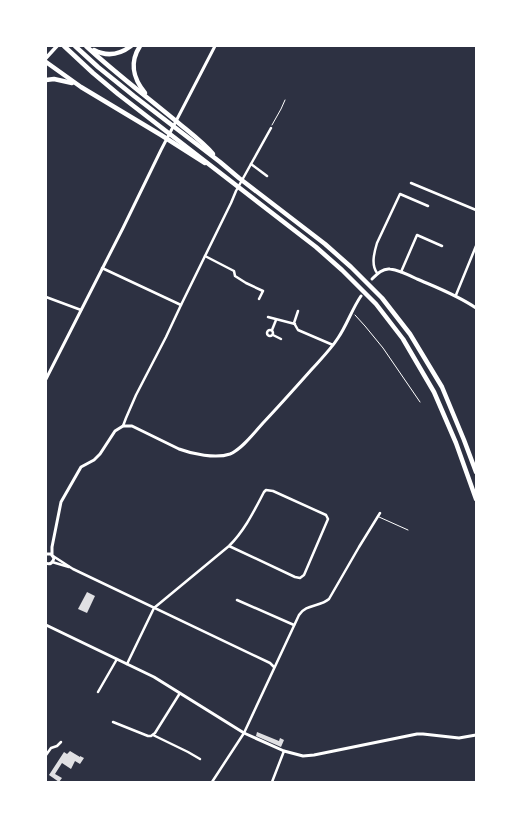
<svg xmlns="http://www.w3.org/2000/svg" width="522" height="828" font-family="Overpass,sans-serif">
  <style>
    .building { fill: #e0e0e3 }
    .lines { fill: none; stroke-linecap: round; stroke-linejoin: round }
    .path { stroke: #fff; stroke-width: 1 }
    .service { stroke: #fff; stroke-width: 1 }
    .minor { stroke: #fff; stroke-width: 2.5 }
    .tertiary { stroke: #fff; stroke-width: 3 }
    .secondary { stroke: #fff; stroke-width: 3.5 }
    .motorway { stroke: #fff; stroke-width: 4.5 }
  </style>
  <rect width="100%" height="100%" fill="#2d3142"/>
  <g class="building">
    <path d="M87,592L95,596L87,613L78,609Z"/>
    <path d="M257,732L279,741L280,738L284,740L281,747L256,736Z"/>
    <path d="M70,751L80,757V756L84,758L80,764L75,761L71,769L62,763L55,774L62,778L59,782L49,775L64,752L67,754Z"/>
  </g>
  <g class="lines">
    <g class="path">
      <path d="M272,125L281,109L285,100"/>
      <path d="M355,315L365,326L383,348L420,402"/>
    </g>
    <path class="service" d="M379,517L408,530"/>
    <g class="minor">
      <path d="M251,164L267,176"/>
      <path d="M411,183L476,210"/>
      <path d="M205,256L234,271L235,276L246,283L263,291L259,299"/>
      <path d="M102,268L181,305"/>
      <path d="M401,272L417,235L442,246"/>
      <path d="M377,273C371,265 374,253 377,243L400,194L428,206"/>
      <path d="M456,295L476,246"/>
      <path d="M46,297L81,310"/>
      <path d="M298,311L294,323L298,330L333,345"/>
      <path d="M268,317L295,324"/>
      <circle cx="270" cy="333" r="3"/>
      <path d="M272,330L276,320"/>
      <path d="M273,335L281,339"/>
      <path d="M123,426L126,418L136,395L166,337L181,305L231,203L236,191L271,128"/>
      <path d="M53,556L73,569L270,663L274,667"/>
      <path d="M52,562L69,567"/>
      <path d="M237,600L294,625"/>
      <path d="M127,664L154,608L229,546C245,530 254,511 264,492L266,490L273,491L326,515L328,519L304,575L300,578L295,577L229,546"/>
      <path d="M98,692L117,659"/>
      <path d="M113,722L148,736H151L155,733L180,693"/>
      <path d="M153,735L188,752L200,759"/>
      <path d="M46,755L51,748L57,746L61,742"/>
      <path d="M212,782L244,733L299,615C306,604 320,607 329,599L359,547L380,513"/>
      <path d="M272,782L284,751"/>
    </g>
    <g class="tertiary">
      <path d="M372,279C377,274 383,268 390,269C399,270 409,275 417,279C438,288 457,295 476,308"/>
      <path d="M46,379L123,228L161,150L215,46"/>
      <path d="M46,554H51L54,558C53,563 50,565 46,563"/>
      <path d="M52,554V547L61,502L81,467L94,460L100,454L115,431L123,426H132L179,449C192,454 216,459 230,454C242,449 254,433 263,423C280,405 296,387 312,369C321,359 331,349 338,338C347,325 352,309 361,296"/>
      <path d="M46,625L154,677L244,733L284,751L303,756L314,755L417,734H423L459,738L476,735"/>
    </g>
    <path class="secondary" d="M46,58L57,46"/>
    <g class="motorway">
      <path d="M64,46L93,73L118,94L316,247L342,270L376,304L403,339L434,392L456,443L476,499"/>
      <path d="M75,46L98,67L134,96L220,162L239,178L325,244L351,267L382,298L410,334L442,387L464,440L476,472"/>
      <path d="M86,46C115,73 146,96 176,121C189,132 203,142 213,154"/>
      <path d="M140,46C129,63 133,78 145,93"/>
      <path d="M94,50C107,57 119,55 131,46"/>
      <path d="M46,62L81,87L161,135L205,163"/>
      <path d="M46,80L54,79L72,83"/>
    </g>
  </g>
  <rect width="522" height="828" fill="none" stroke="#ffffff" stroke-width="94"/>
</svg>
